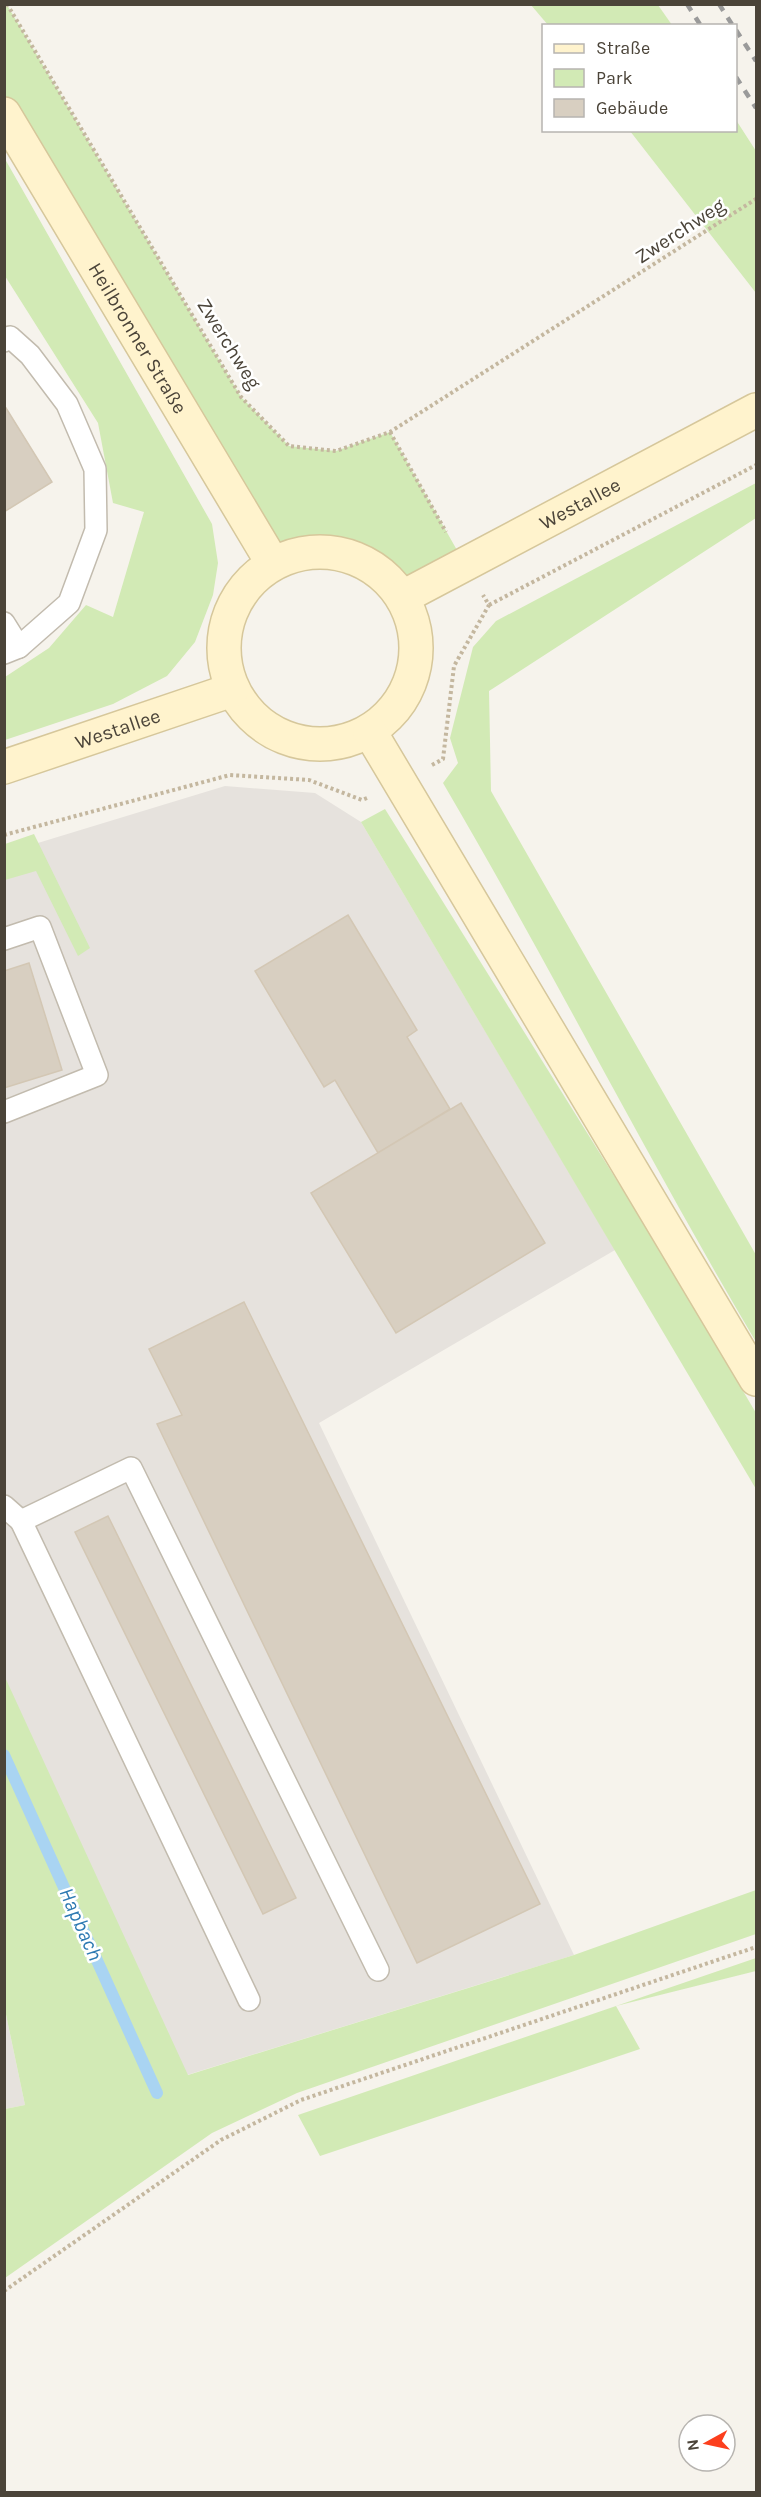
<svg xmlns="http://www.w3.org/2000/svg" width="761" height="2497" font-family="Karla,sans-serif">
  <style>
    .industrial { fill: #e6e2dd }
    .green { fill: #d2eab5 }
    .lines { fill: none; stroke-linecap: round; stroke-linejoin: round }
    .stream { stroke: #a9d4f2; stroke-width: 12 }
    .building { fill: #d8cfc1; stroke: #d3c7b4; stroke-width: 1.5 }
    .lane-casing { stroke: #c2bbae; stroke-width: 24 }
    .secondary-casing { stroke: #d6c79b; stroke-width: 36 }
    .path { stroke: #c4b79f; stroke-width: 4; stroke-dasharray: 3 3; stroke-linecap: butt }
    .lane { stroke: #fff; stroke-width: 21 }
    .secondary { stroke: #fff3cd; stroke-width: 33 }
    .rail { stroke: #9a9a9a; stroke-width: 4.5; stroke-dasharray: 8 8; stroke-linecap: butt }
    .labels { text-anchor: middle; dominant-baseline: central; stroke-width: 5; stroke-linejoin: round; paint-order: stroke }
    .street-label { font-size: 20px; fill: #4b4439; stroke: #fff }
    .water-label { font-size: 21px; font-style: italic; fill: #2e7ab2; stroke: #fff }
  </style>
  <rect width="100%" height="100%" fill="#f6f3ec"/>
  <g class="industrial">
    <path d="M225,786L315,793L361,822L615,1250L319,1423L574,1955L187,2075L5,1693V853Z"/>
    <path d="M4,2005L25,2105L5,2109H4Z"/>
  </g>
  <g class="green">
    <path d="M4,5H7L241,397L289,446L336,451L390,432L466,566L403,597C377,569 354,550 314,551C301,551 285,559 272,562L5,114Z"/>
    <path d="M531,5H658L672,25H548Z"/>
    <path d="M736,120L756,151V293L630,131L736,130Z"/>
    <path d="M5,159L212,524L218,563L213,595L195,642L167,676L113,704L5,740V677L49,648L86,605L113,617L144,512L113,503L98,423L5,276Z"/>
    <path d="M756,483V518L489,691L491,791L756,1255V1342C647,1158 551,967 443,783L458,763L450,738L473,647L496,621Z"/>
    <path d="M385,809L654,1240L756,1413V1489L361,822Z"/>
    <path d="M34,834L90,948L78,956L36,871L5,880V844Z"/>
    <path d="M4,1675L188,2075L574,1955L756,1890V1934L297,2093L212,2133L5,2278V2109L25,2105L4,2005Z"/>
    <path d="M756,1958V1971L616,2006L640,2049L320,2156L298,2115Z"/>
  </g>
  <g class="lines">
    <path class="stream" d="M4,1755L157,2093"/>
  </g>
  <g class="building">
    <path d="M6,408L52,482L4,512V409Z"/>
    <path d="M348,915L417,1030L407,1037L450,1109L378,1153L335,1080L324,1087L255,971Z"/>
    <path d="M29,963L62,1070L4,1088V971Z"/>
    <path d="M461,1103L545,1243L396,1333L311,1193Z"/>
    <path d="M244,1302L540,1904L417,1963L157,1424L182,1415L149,1349Z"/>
    <path d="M108,1516L296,1898L263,1914L75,1532Z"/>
  </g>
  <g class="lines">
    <g class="lane-casing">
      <g id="lane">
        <path d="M4,341L10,337L30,355L67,404L95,469L96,530L69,603L19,647L4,653"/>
        <path d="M4,623L19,647"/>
        <path d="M4,939L40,927L97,1075L4,1112"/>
        <path d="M4,1506L21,1521L131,1468L378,1970"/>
        <path d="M21,1521L249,2000"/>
      </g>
    </g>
    <g class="secondary-casing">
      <g id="secondary">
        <path id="s1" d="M4,114L272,562"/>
        <circle cx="320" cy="648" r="96"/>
        <path id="s2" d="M403,597L756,410"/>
        <path d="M370,732L756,1379"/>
        <path id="s3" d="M4,767L232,690"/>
      </g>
    </g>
    <g class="path">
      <path d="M7,4L241,397L289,446L336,451L390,432L756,199"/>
      <path d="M390,432L446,532"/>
      <path d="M489,605L756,465"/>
      <path d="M432,765L443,759L454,666L489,605L483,595"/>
      <path d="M4,835L230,775L309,780L362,800L367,798"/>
      <path d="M4,2291L221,2140L301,2100L756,1947"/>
    </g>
    <use href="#lane" class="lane"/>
    <use href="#secondary" class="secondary"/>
    <g class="rail">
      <path d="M687,4L701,26"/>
      <path d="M719,4L733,26"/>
      <path d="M736,30L756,61"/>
      <path d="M736,77L756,108"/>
    </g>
  </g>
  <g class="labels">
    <g class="street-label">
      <text transform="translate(680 231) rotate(-33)">Zwerchweg</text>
      <text stroke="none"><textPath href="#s1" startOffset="261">Heilbronner Straße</textPath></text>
      <text transform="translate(229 344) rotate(58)">Zwerchweg</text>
      <text stroke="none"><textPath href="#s2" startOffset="200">Westallee</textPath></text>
      <text stroke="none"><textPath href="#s3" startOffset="120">Westallee</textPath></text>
    </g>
    <g class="water-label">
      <text transform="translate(81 1924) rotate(66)">Hapbach</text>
    </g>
  </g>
  <rect width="761" height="2497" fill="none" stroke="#4b4439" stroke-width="12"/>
  <rect x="542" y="24" width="195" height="108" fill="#ffffff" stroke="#b7b4b0" stroke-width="1.5"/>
  <rect x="554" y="44" width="30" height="9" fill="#fff3cd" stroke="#b7b4b0" stroke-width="1.5"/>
  <text x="596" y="54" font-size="18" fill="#4b4439">Straße</text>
  <rect x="554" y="69" width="30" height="18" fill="#d2eab5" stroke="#b7b4b0" stroke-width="1.5"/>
  <text x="596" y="84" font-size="18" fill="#4b4439">Park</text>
  <rect x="554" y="99" width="30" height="18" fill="#d8cfc1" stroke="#b7b4b0" stroke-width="1.5"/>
  <text x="596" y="114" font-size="18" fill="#4b4439">Gebäude</text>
  <g transform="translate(707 2443) rotate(262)"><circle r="28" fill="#ffffff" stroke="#b7b4b0" stroke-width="1.5"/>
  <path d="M0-4.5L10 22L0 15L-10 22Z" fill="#fc3f1d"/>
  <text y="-9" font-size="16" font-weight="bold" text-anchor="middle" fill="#4b4439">N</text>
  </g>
</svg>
